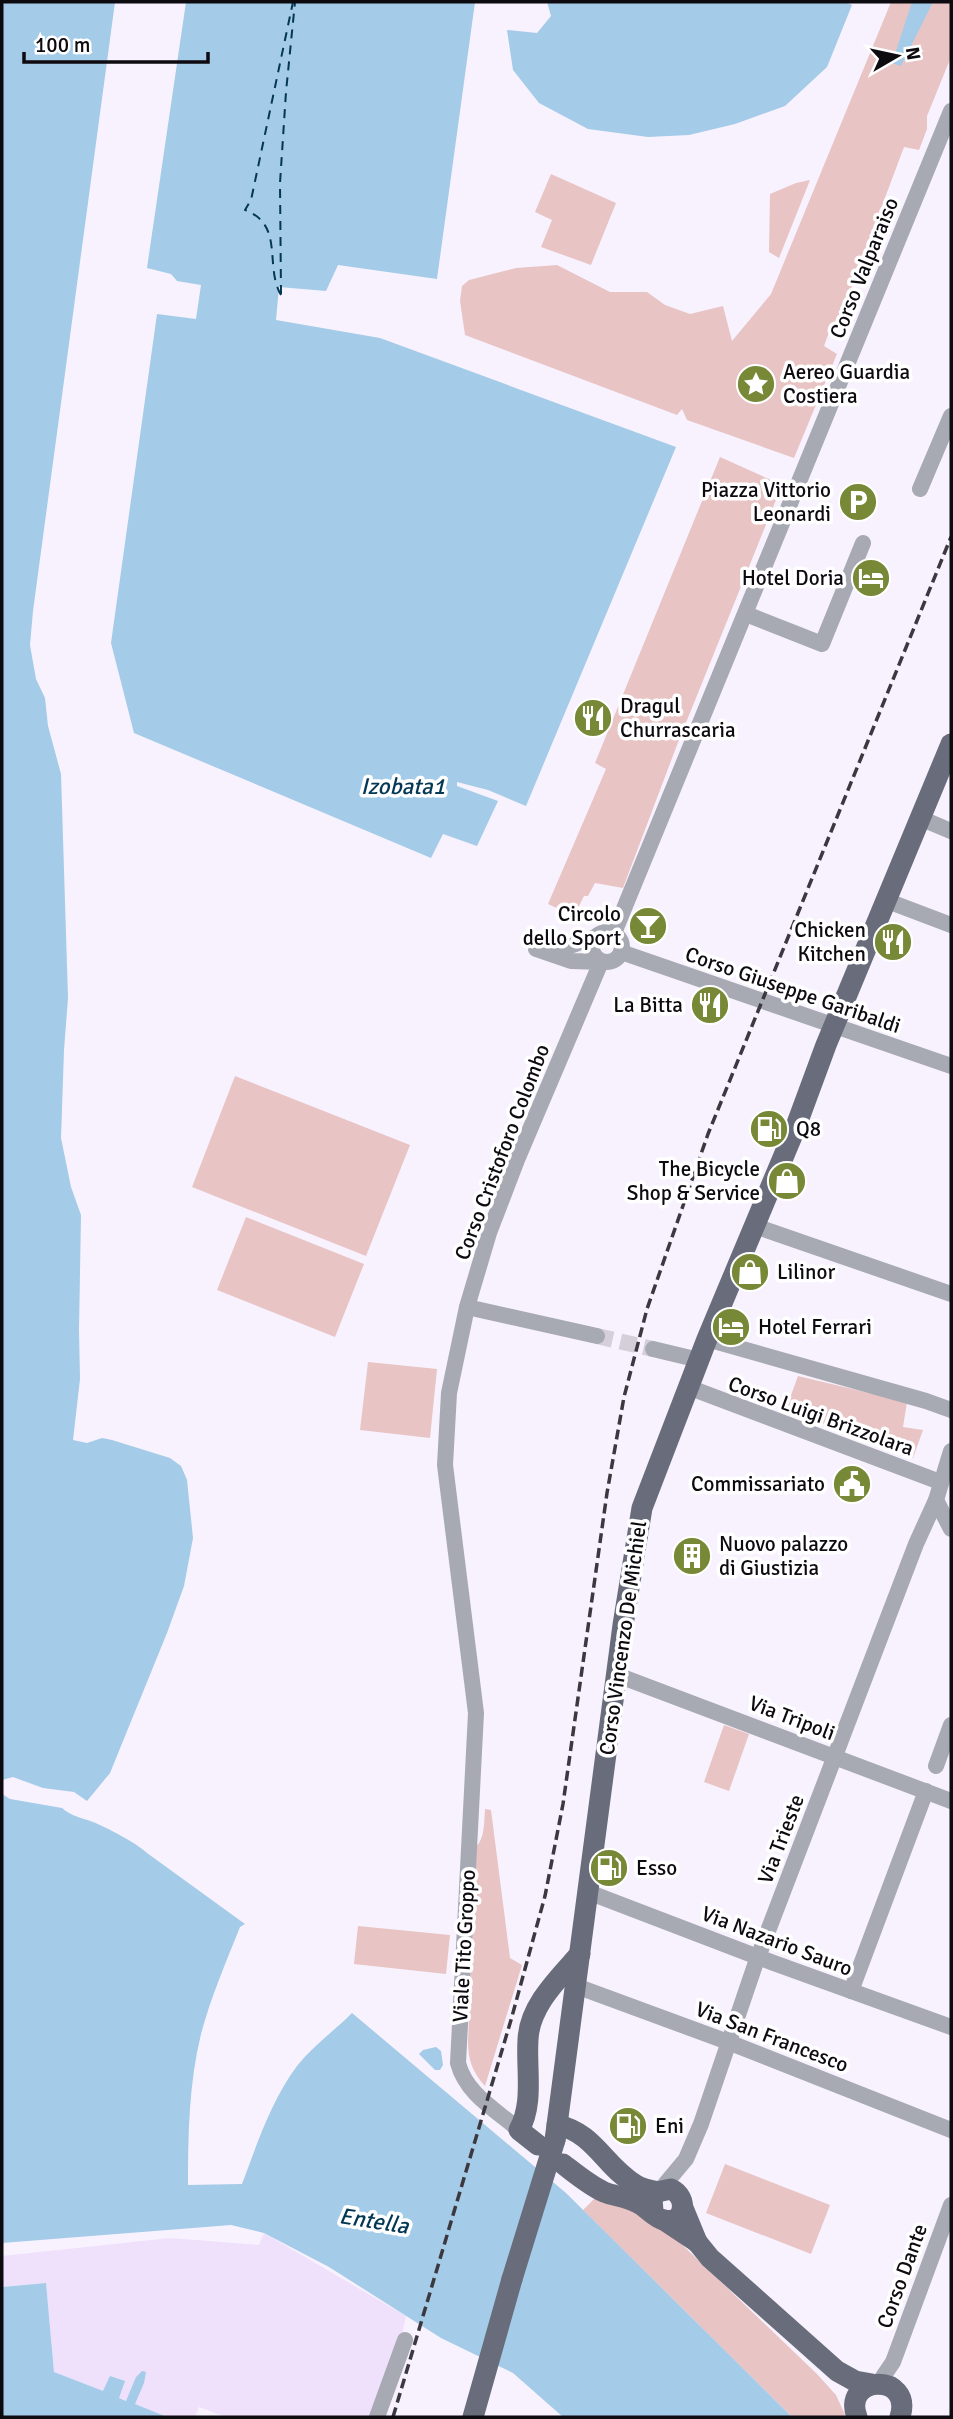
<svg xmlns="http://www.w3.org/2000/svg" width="953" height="2419" font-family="Signika,sans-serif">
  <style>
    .built { fill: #efe1fc }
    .green { fill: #e8c4c5 }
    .water { fill: #a4cbe7 }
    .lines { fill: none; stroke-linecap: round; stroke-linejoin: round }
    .ferry { stroke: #043753; stroke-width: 2; stroke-dasharray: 9 7; stroke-linecap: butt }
    .minor-tunnel { stroke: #d5cfda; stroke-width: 16; stroke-dasharray: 16 8; stroke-linecap: butt }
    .minor { stroke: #a7aab3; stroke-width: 16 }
    .major { stroke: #686c7b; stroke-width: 21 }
    .rail { stroke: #3c383f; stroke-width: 3.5; stroke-dasharray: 10 5; stroke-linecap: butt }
    .major-bridge { stroke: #686c7b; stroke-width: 21 }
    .labels { text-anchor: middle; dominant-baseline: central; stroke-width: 7; stroke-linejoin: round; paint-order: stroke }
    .street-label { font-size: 21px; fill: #0d0a10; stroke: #fff }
    .poi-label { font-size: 21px; fill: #0d0a10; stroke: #fff; text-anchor: start }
    .water-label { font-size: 23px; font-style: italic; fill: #043753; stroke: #fff }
  </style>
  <rect width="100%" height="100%" fill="#f8f2fe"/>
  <path class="built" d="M264,2233L406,2316L400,2344L372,2417H226L199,2407L195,2417H167L54,2372L46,2283L2,2287V2256L170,2238L259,2245Z"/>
  <g class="green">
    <path d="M891,2H951V57L927,116V129L919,150L904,147L837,326L832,324L824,346L837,354L794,458L687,420L682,409L677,415L465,335L460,301L462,286L469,280L516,268L557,265L610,292H647L665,305L690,314L723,306L732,341L771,294Z"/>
    <path d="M551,174L616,203L591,265L541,247L552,220L535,212Z"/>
    <path d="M810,180L779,258L769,252L770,194L796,183Z"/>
    <path d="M720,457L782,485L677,745L623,888L595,883L588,896H584L574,916L548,904L606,769L595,763Z"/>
    <path d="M235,1076L410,1145L366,1256L192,1187Z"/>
    <path d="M246,1217L364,1264L335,1337L217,1290Z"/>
    <path d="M368,1362L437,1369L430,1438L360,1430Z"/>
    <path d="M798,1376L907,1402L903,1427L923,1430L913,1458L786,1409Z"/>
    <path d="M724,1725L749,1734L729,1791L704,1782Z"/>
    <path d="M485,1809L491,1810L510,1958L522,1965L485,2086C472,2072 468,2059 468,2041L476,1847C485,1838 484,1822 485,1809Z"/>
    <path d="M358,1926L450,1935L446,1974L354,1964Z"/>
    <path d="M725,2164L830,2205L811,2254L706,2213Z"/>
    <path d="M597,2196L644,2215L672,2235L817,2374L836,2395L846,2417H792L583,2210Z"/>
  </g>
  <g class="water">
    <path d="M2,2H115L33,611L30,645L36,679L45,698L48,726L61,774L68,998L64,1050L61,1138L71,1187L81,1215L79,1330L80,1379L73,1440L87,1443L102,1438L112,1440L170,1458L181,1466L187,1480L193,1538L184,1586L167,1633L110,1773L87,1801L74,1792L43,1788L13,1777L2,1780Z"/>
    <path d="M186,2H475L437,279L338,265L326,291L279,287L276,320L380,338L676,447L526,806L488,790L457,782V786L498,801L477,846L443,834L431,858L134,733L111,643L157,314L196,319L201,285L177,281L171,274L147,268Z"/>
    <path d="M547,2H846L852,5L827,67L785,106L735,124L689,135L648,137L588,129L539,103L513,70L507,30L537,33L551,16Z"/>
    <path d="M912,2H933L901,66L892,63Z"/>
    <path d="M2,1794L10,1799L62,1808C71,1816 82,1818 93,1822C106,1827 138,1844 147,1853L245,1924L240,1927C226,1962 211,1997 201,2034C189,2083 188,2134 188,2185L242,2184C257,2144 271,2101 297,2066C313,2046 334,2031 352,2013L566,2193L792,2417H563L513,2373L441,2338L329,2267L264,2233L231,2225L2,2243Z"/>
    <path d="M436,2047L441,2051L443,2065L440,2070H435L419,2054L423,2050Z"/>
    <path d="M46,2283L54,2372L103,2391L110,2376L125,2381L119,2398L126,2401L136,2377L142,2371L146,2372L144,2383L135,2404L167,2417H2V2287Z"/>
  </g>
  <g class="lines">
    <g class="ferry">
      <path d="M281,294L280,183L286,92L295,2"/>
      <path d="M281,295C264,266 285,225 245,210L251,200L254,186L293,2"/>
    </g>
    <path class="minor-tunnel" d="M597,1336L653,1349"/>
    <g class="minor">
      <path d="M920,489L951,416"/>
      <path d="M746,614L822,644L863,543"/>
      <path d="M920,818L951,831"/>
      <path d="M885,900L951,925"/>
      <circle cx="607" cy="947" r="15"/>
      <path d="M614,933L951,111"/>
      <path d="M543,948L570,946L595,937"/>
      <path d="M621,952L951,1066"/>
      <path d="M755,1226L951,1294"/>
      <path d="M467,1307L597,1336"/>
      <path d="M707,1339L926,1401L951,1410"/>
      <path d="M653,1349L699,1360"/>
      <path d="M688,1387L940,1482"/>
      <path d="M936,1500L951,1529"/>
      <path d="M617,1675L951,1801"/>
      <path d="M936,1766L951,1725"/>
      <path d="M588,1892L771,1962L951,2027"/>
      <path d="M576,1986L728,2042L951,2130"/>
      <path d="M851,1991L926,1791"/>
      <path d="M519,2130C496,2110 466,2094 458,2063L476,1713L445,1465L449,1393L467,1307L489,1233L517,1160L601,962L571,961L536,949"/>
      <path d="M661,2189L686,2159L701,2124L755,1965L916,1544L936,1500L951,1451"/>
      <path d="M878,2384L893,2362L951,2205"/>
      <path d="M377,2417L405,2340"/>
    </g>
    <g class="major">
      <path d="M557,2125C594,2132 605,2167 636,2185C642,2189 650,2190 657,2192"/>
      <path d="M555,2140L623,1625L642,1508L707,1339L795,1129L826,1045L951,744"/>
      <path d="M538,2145L519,2130C534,2104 526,2069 528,2040C529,2006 559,1978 580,1954"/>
      <path d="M563,2164C576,2174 589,2185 604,2192C614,2196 626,2197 636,2202C646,2206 654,2218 664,2220C685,2225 689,2197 671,2189L657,2192L652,2199L653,2211"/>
      <path d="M664,2220L697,2242L683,2208"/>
      <path d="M697,2242L710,2258L837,2371L855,2381L872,2384"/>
      <path d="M473,2417L512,2279"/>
      <path d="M857,2417C841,2375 914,2372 900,2417"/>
    </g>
    <path class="rail" d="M393,2417L511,2020L545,1896L563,1804L607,1493L624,1397L647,1309L708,1134L951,537"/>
    <path class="major-bridge" d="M512,2279L555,2140"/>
  </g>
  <defs>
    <g id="sight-disc" transform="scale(2.0125)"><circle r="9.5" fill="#778837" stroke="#fff"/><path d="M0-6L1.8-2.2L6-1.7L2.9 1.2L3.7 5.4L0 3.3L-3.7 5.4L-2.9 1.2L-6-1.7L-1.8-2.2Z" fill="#fff"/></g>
    <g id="parking-disc" transform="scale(2.0125)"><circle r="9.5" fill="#778837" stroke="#fff"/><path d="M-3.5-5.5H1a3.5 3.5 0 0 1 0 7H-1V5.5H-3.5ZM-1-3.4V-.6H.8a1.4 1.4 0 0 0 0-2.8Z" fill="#fff"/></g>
    <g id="hotel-disc" transform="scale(2.0125)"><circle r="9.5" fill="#778837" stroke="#fff"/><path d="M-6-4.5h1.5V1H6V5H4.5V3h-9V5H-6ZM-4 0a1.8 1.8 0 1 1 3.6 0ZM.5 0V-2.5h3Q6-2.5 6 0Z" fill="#fff"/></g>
    <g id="restaurant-disc" transform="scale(2.0125)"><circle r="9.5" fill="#778837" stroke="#fff"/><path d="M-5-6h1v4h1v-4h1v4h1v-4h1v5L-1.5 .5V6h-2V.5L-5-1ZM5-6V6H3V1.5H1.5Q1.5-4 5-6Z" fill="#fff"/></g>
    <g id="bar-disc" transform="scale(2.0125)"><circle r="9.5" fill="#778837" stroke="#fff"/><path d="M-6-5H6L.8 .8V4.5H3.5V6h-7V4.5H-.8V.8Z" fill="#fff"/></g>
    <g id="fuel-disc" transform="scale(2.0125)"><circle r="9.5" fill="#778837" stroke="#fff"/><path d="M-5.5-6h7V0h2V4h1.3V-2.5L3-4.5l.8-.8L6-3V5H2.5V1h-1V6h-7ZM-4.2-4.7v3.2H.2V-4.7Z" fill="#fff"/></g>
    <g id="shop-disc" transform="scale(2.0125)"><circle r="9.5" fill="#778837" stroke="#fff"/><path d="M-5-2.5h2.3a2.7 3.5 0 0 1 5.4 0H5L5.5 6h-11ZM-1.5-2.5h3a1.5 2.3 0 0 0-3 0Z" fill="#fff"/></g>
    <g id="civic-disc" transform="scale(2.0125)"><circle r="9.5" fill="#778837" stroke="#fff"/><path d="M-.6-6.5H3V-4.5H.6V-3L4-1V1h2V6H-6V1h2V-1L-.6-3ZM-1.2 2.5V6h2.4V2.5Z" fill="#fff"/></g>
    <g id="building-disc" transform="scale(2.0125)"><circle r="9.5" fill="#778837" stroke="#fff"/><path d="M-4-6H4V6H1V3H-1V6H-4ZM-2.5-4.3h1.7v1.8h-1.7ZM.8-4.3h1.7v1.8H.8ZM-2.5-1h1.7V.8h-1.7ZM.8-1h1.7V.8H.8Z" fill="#fff"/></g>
  </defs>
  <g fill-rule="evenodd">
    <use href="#sight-disc" x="756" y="384"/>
    <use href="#parking-disc" x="858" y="502"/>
    <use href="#hotel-disc" x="871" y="578"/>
    <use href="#restaurant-disc" x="593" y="718"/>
    <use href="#bar-disc" x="648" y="926"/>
    <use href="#restaurant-disc" x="893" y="942"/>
    <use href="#restaurant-disc" x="710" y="1005"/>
    <use href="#fuel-disc" x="769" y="1129"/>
    <use href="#shop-disc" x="787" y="1181"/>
    <use href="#shop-disc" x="750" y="1272"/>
    <use href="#hotel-disc" x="731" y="1327"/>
    <use href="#civic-disc" x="852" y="1484"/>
    <use href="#building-disc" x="692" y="1556"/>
    <use href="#fuel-disc" x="609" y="1868"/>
    <use href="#fuel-disc" x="628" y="2126"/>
  </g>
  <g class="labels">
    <g class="street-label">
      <text transform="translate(864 268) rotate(-68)">Corso Valparaiso</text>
      <text transform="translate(793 990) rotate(19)">Corso Giuseppe Garibaldi</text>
      <text transform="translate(502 1152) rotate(-69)">Corso Cristoforo Colombo</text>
      <text transform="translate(821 1416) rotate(20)">Corso Luigi Brizzolara</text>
      <text transform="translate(623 1638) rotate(-82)">Corso Vincenzo De Michiel</text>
      <text transform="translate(792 1718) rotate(21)">Via Tripoli</text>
      <text transform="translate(781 1839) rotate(-69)">Via Trieste</text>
      <text transform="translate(777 1941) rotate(21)">Via Nazario Sauro</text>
      <text transform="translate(464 1946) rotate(-87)">Viale Tito Groppo</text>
      <text transform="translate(772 2037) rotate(21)">Via San Francesco</text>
      <text transform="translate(902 2276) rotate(-70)">Corso Dante</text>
    </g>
    <g class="poi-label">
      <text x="783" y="372">Aereo Guardia<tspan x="783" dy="24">Costiera</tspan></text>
      <text x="831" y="490" text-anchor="end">Piazza Vittorio<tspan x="831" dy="24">Leonardi</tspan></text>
      <text x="844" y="578" text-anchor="end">Hotel Doria</text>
      <text x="620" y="706">Dragul<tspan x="620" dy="24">Churrascaria</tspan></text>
      <text x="621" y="914" text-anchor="end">Circolo<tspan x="621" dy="24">dello Sport</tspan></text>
      <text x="866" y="930" text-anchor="end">Chicken<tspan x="866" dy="24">Kitchen</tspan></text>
      <text x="683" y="1005" text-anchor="end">La Bitta</text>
      <text x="796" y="1129">Q8</text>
      <text x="760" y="1169" text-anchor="end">The Bicycle<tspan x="760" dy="24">Shop &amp; Service</tspan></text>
      <text x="777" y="1272">Lilinor</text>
      <text x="758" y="1327">Hotel Ferrari</text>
      <text x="825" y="1484" text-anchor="end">Commissariato</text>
      <text x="719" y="1544">Nuovo palazzo<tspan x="719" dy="24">di Giustizia</tspan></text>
      <text x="636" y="1868">Esso</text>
      <text x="655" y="2126">Eni</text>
    </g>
    <g class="water-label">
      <text x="403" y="786">Izobata1</text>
      <text transform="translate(374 2221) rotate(9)">Entella</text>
    </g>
  </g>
  <rect width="953" height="2419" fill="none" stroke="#0d0a10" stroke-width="7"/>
  <g transform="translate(897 56) rotate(81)" stroke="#ffffff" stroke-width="5" paint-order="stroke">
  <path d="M0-5L12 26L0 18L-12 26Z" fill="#0d0a10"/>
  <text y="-10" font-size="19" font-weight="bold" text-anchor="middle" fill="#0d0a10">N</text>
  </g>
  <path d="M24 52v10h184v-10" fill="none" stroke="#0d0a10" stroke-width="3.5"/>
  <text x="35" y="52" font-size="21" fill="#0d0a10" stroke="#ffffff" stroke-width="5" paint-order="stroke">100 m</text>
</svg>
